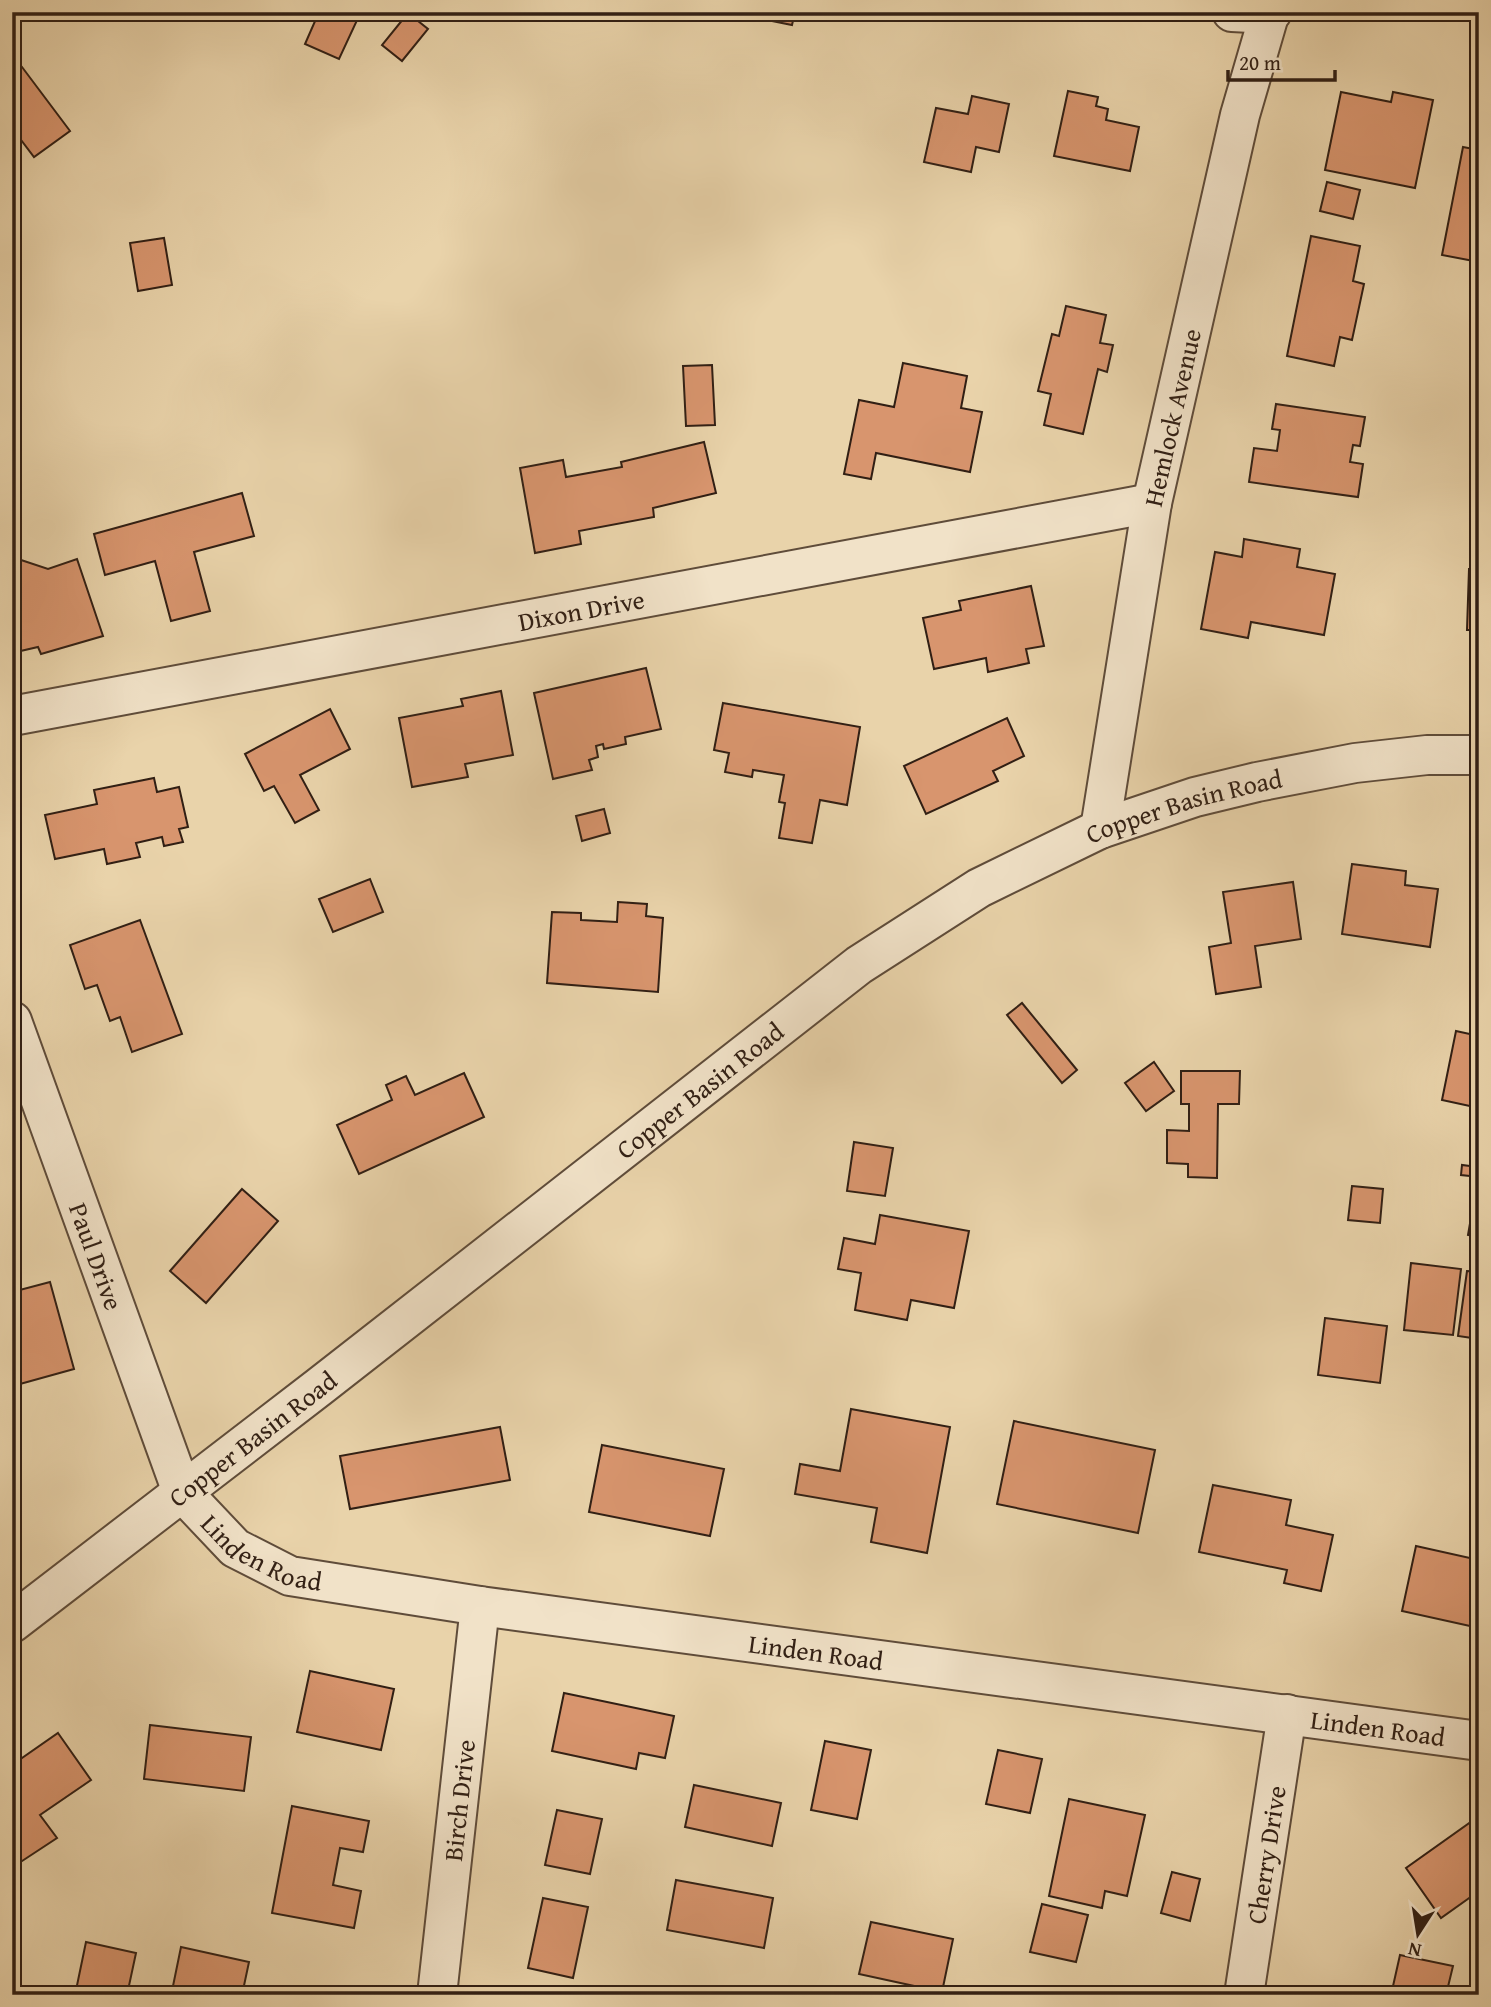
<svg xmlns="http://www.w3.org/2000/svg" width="1491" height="2007" font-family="'Gentium Book Plus',serif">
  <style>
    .building { fill: #d8956e; stroke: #311f14; stroke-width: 2 }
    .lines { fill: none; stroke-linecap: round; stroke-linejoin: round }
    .minor-casing { stroke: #5f4c3a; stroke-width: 42 }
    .tertiary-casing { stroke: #5f4c3a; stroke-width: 42 }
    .minor { stroke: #f1e2c8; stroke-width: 38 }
    .tertiary { stroke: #f1e2c8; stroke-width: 38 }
    .labels { text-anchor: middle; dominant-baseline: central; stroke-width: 5; stroke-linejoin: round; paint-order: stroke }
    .street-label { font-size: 26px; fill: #311f14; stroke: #f1e2c8 }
  </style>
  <rect width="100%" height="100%" fill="#e9d3aa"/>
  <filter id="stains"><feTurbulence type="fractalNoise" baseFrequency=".00286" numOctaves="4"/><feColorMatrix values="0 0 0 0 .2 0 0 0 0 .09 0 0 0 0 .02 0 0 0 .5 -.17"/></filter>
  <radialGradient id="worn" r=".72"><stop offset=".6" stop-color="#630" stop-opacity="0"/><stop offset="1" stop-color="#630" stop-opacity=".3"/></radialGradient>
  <g class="building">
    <path d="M319,12H351L359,16L339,59L305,44Z"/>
    <path d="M726,12H795L792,25Z"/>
    <path d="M408,13L428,29L402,61L382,45Z"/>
    <path d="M22,67L70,131L34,157L12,128V74Z"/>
    <path d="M1068,91L1098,97L1096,106L1108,109L1106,120L1139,127L1130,171L1054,156Z"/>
    <path d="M1341,92L1391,102L1393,92L1433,100L1415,188L1325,170Z"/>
    <path d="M972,96L1009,104L999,152L976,147L971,172L924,162L936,108L968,114Z"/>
    <path d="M1463,147L1479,150V262L1442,255Z"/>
    <path d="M1327,182L1360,190L1353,219L1320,211Z"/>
    <path d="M1311,236L1360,246L1353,281L1364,284L1352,340L1340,337L1334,366L1287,356Z"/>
    <path d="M164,238L172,285L138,291L130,243Z"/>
    <path d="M1066,306L1106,315L1100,343L1113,345L1107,372L1098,369L1083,434L1044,425L1051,394L1038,391L1052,334L1059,336Z"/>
    <path d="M903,363L967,376L961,408L982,412L970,472L876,453L871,479L844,474L859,400L894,407Z"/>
    <path d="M712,365L715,425L686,426L683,366Z"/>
    <path d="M1276,404L1365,417L1360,446L1353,445L1350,462L1363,464L1358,497L1249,482L1254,448L1277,451L1280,430L1272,429Z"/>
    <path d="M704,442L716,493L653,508L654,517L579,531L581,544L535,553L520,468L563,460L566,477L622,467L621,462Z"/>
    <path d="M242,493L254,536L194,552L210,611L171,621L155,561L105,575L94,534Z"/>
    <path d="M1244,539L1300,549L1297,567L1335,574L1324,635L1251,622L1248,638L1201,629L1215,552L1242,557Z"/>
    <path d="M12,557L48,569L77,559L103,636L41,654L38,647L12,653Z"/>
    <path d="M1469,569L1479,570V630H1467Z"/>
    <path d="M1031,586L1044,646L1026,649L1029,663L988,672L986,658L934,669L923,618L961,610L959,601Z"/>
    <path d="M646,668L661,729L625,737L626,744L604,749L603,744L596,746L598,757L589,760L592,770L553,779L534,693Z"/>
    <path d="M501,691L513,755L465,764L468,777L412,787L399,718L463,706L461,699Z"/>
    <path d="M723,703L860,727L847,805L820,800L812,843L779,838L785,803L779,802L784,775L753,770L752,777L725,772L729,753L714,750Z"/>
    <path d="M330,709L350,749L300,775L319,810L295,823L274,786L264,791L245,754Z"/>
    <path d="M1007,718L1024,756L993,771L998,781L926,814L904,766Z"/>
    <path d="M154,778L157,792L179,787L188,827L179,829L183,842L164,846L162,837L136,843L140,857L107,864L104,849L55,859L45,815L97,804L94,790Z"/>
    <path d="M604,809L610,833L582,841L576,816Z"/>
    <path d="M1352,864L1406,871L1405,885L1438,889L1430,947L1342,934Z"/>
    <path d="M370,879L383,912L333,932L319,899Z"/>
    <path d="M1293,882L1301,939L1255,946L1261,987L1216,994L1209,947L1231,943L1223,892Z"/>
    <path d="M618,902L647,904L646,916L663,918L658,992L547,983L552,912L581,913V920L617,922Z"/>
    <path d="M140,920L182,1034L132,1052L120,1017L110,1021L97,985L85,989L70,945Z"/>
    <path d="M1022,1003L1077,1070L1062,1083L1007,1015Z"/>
    <path d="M1456,1031L1479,1036V1108L1442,1100Z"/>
    <path d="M1154,1062L1174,1091L1146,1111L1125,1083Z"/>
    <path d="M1181,1071H1240L1239,1104H1218L1217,1178L1188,1177V1164L1167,1163V1130L1189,1131V1104H1181Z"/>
    <path d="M464,1073L484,1117L359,1174L337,1125L392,1100L386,1085L406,1076L415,1095Z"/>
    <path d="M854,1142L893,1148L885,1196L847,1191Z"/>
    <path d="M1479,1152V1177L1461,1175L1462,1165L1477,1167Z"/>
    <path d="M1352,1186L1383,1189L1380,1223L1348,1220Z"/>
    <path d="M242,1189L278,1221L206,1303L170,1271Z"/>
    <path d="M1472,1212L1479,1213V1237L1468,1235Z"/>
    <path d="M880,1215L969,1231L954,1308L911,1300L907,1320L855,1310L861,1273L838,1269L844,1238L875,1244Z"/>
    <path d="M1411,1263L1461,1269L1453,1335L1404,1330Z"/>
    <path d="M1467,1271L1479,1272V1339L1458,1336Z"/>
    <path d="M50,1282L74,1369L20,1384L12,1354V1292Z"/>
    <path d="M1325,1318L1387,1326L1380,1383L1318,1375Z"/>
    <path d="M851,1409L950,1427L927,1553L871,1542L877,1508L795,1494L800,1464L840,1471Z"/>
    <path d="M1014,1421L1155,1450L1138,1533L997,1504Z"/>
    <path d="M500,1427L510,1480L350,1509L340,1456Z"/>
    <path d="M602,1445L724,1469L710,1536L589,1512Z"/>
    <path d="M1213,1485L1291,1500L1286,1525L1333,1535L1321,1591L1284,1583L1287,1570L1199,1552Z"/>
    <path d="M1416,1546L1479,1560V1628L1402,1611Z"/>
    <path d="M310,1671L394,1689L381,1750L297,1732Z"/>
    <path d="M564,1693L674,1716L665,1758L639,1753L636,1769L552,1751Z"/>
    <path d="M150,1725L251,1737L244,1791L144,1779Z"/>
    <path d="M58,1733L91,1780L40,1815L57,1838L16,1865L12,1860V1765Z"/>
    <path d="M825,1741L871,1750L857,1819L811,1810Z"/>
    <path d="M998,1750L1042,1759L1030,1813L986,1804Z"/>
    <path d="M694,1785L781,1803L772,1846L685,1827Z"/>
    <path d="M1069,1799L1145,1815L1127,1896L1105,1891L1102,1908L1049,1896Z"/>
    <path d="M292,1806L369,1821L363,1852L340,1848L333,1885L361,1891L354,1928L272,1913Z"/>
    <path d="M557,1810L602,1819L590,1874L545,1865Z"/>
    <path d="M1475,1819L1479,1825V1891L1441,1918L1406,1868Z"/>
    <path d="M1172,1872L1200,1879L1190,1921L1161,1913Z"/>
    <path d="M676,1880L773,1898L764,1948L667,1930Z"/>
    <path d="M543,1898L588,1907L573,1978L528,1968Z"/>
    <path d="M1042,1904L1088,1915L1076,1962L1030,1952Z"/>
    <path d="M871,1922L953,1939L942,1992L859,1974Z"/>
    <path d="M86,1942L136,1953L127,1995H75Z"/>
    <path d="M181,1947L249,1962L242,1995H215L173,1986Z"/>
    <path d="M1400,1955L1453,1966L1446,1995H1391Z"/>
  </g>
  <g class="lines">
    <g class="minor-casing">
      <g id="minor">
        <path d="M1232,12L1270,14L1272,12"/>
        <path id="s1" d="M12,716L1152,503"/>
        <path id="s2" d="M1100,829L1152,503L1240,115L1270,12"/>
        <path id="s3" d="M12,1021L182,1492L235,1548L290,1576L480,1606L1479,1741"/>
        <path id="s4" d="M437,1995L480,1606"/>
        <path id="s5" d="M1244,1995L1287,1714"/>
      </g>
    </g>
    <g class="tertiary-casing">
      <g id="tertiary">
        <path id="s6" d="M12,1623L319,1387L859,965L979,888L1100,829L1195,797L1257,782L1355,763L1427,755H1479"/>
      </g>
    </g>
    <use href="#minor" class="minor"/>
    <use href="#tertiary" class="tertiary"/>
  </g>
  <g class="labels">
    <g class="street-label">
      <text stroke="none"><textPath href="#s2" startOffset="418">Hemlock Avenue</textPath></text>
      <text stroke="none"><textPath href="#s1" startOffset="579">Dixon Drive</textPath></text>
      <text stroke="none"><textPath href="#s6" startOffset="1437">Copper Basin Road</textPath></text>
      <text stroke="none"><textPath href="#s6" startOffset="870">Copper Basin Road</textPath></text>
      <text stroke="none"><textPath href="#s3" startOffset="250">Paul Drive</textPath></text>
      <text stroke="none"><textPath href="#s6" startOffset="303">Copper Basin Road</textPath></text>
      <text stroke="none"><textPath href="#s3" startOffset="604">Linden Road</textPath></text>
      <text stroke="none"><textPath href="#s3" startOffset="1171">Linden Road</textPath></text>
      <text stroke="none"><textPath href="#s3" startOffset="1738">Linden Road</textPath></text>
      <text stroke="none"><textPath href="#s4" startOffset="196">Birch Drive</textPath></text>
      <text stroke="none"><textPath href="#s5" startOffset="142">Cherry Drive</textPath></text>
    </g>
  </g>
  <rect width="1491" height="2007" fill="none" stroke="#e9d3aa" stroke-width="42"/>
  <rect x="14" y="14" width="1463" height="1979" fill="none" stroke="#311f14" stroke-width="3.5"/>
  <rect x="21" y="21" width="1449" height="1965" fill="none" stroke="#311f14" stroke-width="2"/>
  <g transform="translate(1418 1934) rotate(192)" stroke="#f1e2c8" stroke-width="5" paint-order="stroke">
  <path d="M0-5L12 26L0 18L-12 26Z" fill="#311f14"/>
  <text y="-10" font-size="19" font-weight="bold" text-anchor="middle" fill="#311f14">N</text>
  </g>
  <path d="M1228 70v10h107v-10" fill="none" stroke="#311f14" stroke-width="3.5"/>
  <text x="1239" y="70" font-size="21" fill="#311f14" stroke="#f1e2c8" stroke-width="5" paint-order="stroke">20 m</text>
  <rect width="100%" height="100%" filter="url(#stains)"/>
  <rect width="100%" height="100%" fill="url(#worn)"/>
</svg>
